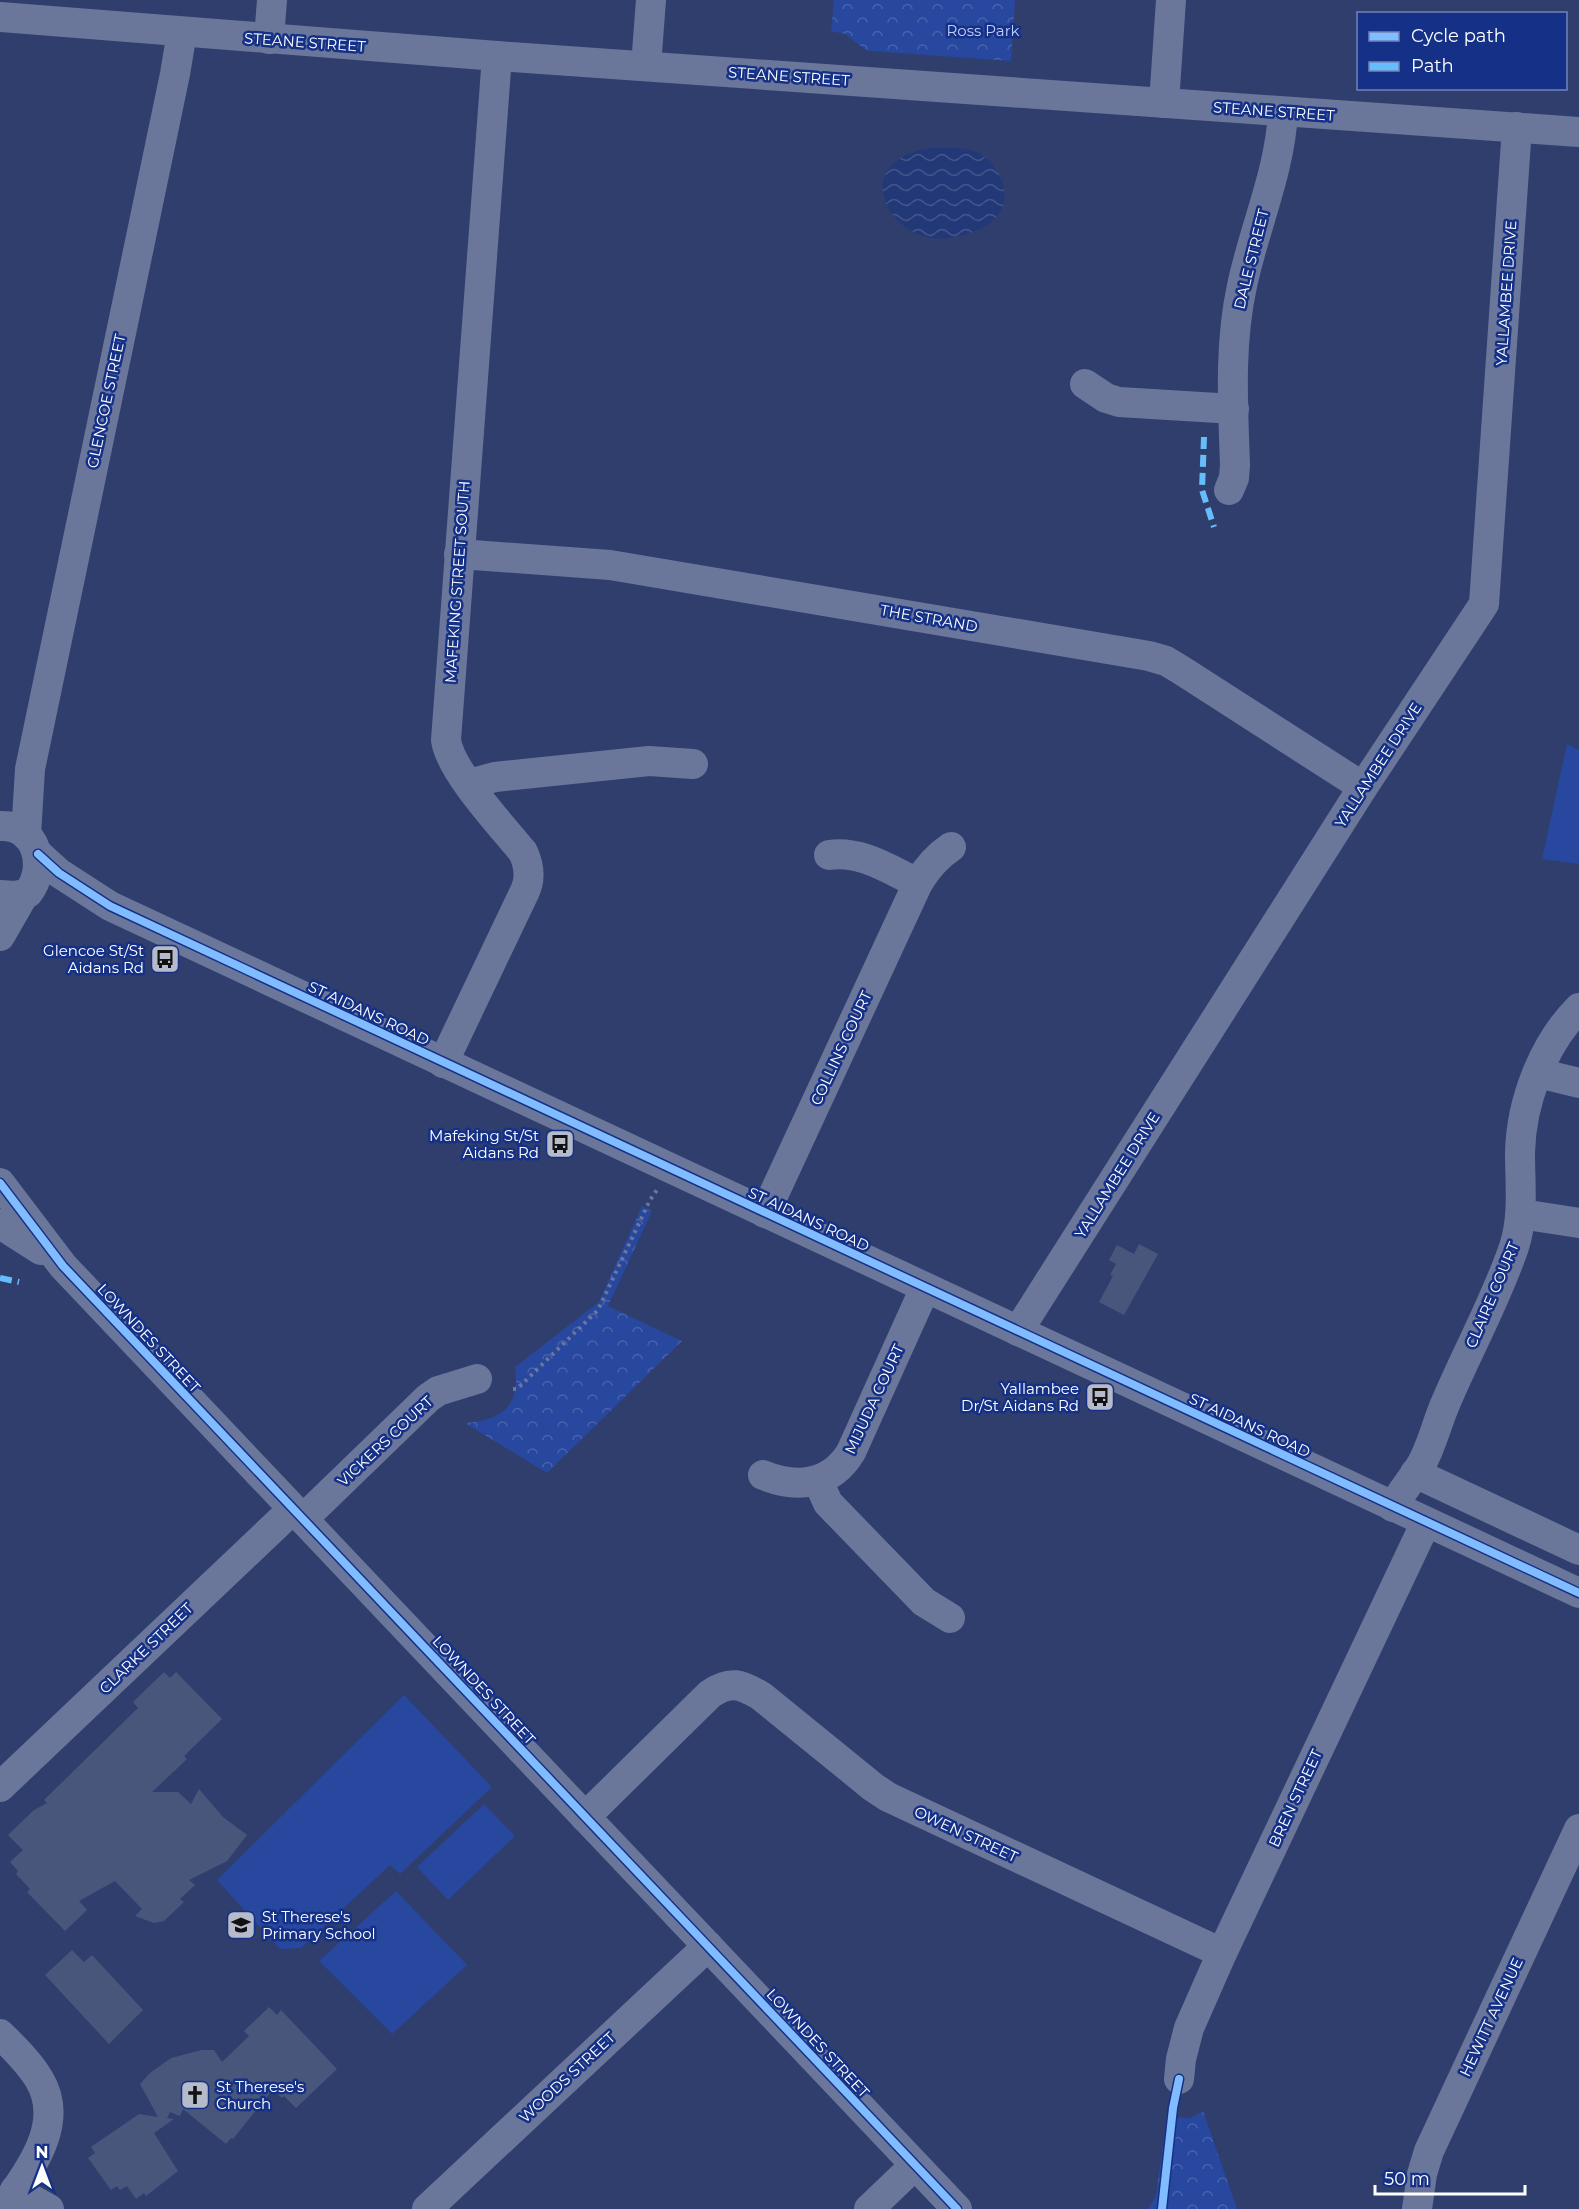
<svg xmlns="http://www.w3.org/2000/svg" width="1579" height="2209" font-family="Montserrat,sans-serif">
  <style>
    .grass { fill: #28479e }
    .park { fill: url(#park-crowns) }
    .water { fill: url(#water-waves) }
    .building { fill: #49567c }
    .lines { fill: none; stroke-linecap: round; stroke-linejoin: round }
    .path { stroke: #6b769b; stroke-width: 4; stroke-dasharray: 3 4.5; stroke-linecap: butt }
    .minor { stroke: #6b769b; stroke-width: 30 }
    .quiet { stroke: #66bdfb; stroke-width: 6; stroke-dasharray: 12 6; stroke-linecap: butt }
    .cycleway-casing { stroke: #153187; stroke-width: 11 }
    .cycleway { stroke: #80bcff; stroke-width: 8 }
    .labels { text-anchor: middle; dominant-baseline: central; stroke-width: 5; stroke-linejoin: round; paint-order: stroke }
    .park-label { font-size: 15px; fill: #c0cffb; stroke: #153187 }
    .street-label { font-size: 15px; fill: #fff; stroke: #153187 }
    .poi-label { font-size: 15px; fill: #fff; stroke: #153187; text-anchor: end }
  </style>
  <defs>
    <pattern id="park-crowns" width="20" height="18" patternUnits="userSpaceOnUse" patternTransform="scale(1.5)"><rect width="20" height="18" fill="#28479e"/><path d="M2 6a3 3 0 1 1 6 0M12 15a3 3 0 1 1 6 0" fill="none" stroke="#4863ad"/></pattern>
    <pattern id="water-waves" width="16" height="10" patternUnits="userSpaceOnUse" patternTransform="scale(1.5)"><rect width="16" height="10" fill="#233877"/><path d="M0 5q4-4 8 0t8 0" fill="none" stroke="#44568b"/></pattern>
  </defs>
  <rect width="100%" height="100%" fill="#2f3e6d"/>
  <g class="grass">
    <path d="M1567,744L1579,750V864L1542,859Z"/>
    <path d="M404,1695L492,1787L400,1874L390,1865L301,1948L280,1949L217,1880Z"/>
    <path d="M484,1804L515,1836L448,1900L417,1867Z"/>
    <path d="M396,1891L467,1965L392,2034L319,1961Z"/>
  </g>
  <g class="park">
    <path d="M834,0H1015L1011,61L872,51L866,50L845,34L831,31Z"/>
    <path d="M642,1206L652,1211L608,1306L682,1341L547,1473L465,1423C501,1421 521,1406 515,1367L599,1302Z"/>
    <path d="M1203,2111L1237,2209H1148L1156,2196L1167,2117L1191,2118Z"/>
  </g>
  <path class="water" d="M934,148C945,148 959,147 970,150C982,153 992,162 998,173C1020,213 984,233 949,238C889,247 843,158 934,148Z"/>
  <g class="building">
    <path d="M1139,1244L1158,1254L1124,1315L1099,1302L1113,1276L1110,1275L1116,1264L1109,1260L1117,1245L1134,1254Z"/>
    <path d="M164,1672L170,1678L176,1672L222,1719L184,1756L187,1759L152,1792H178L191,1804L199,1789L223,1817L247,1835L227,1861L189,1880L195,1885L180,1899L184,1902L164,1921L154,1923L135,1916L142,1909L115,1881L79,1901L87,1910L65,1931L27,1892L30,1889L16,1874L18,1871L10,1862L23,1850L8,1835L34,1810L47,1803L44,1800L138,1708L133,1702Z"/>
    <path d="M72,1950L84,1962L92,1955L143,2010L109,2044L45,1975Z"/>
    <path d="M269,2007L277,2015L281,2010L337,2069L296,2108L284,2096L282,2098L273,2089L233,2139L231,2138L226,2144L183,2109L180,2116L170,2112L167,2118L174,2119L154,2133L178,2171L146,2196L144,2193L136,2199L127,2186L120,2190L117,2186L111,2190L88,2158L95,2153L91,2147L139,2114L158,2117L140,2084L150,2073L171,2058L202,2050H214L222,2062L249,2036L244,2031Z"/>
  </g>
  <g class="lines">
    <path class="path" d="M513,1389H517L598,1310L650,1200L659,1187"/>
    <g class="minor">
      <path d="M0,17L497,56L1579,132"/>
      <path d="M269,39L272,0"/>
      <path d="M646,66L651,0"/>
      <path d="M1164,103L1171,0"/>
      <path d="M1085,384L1106,398L1119,402L1234,409"/>
      <path d="M1229,490L1234,478L1235,465C1233,406 1229,345 1242,286C1254,228 1280,172 1283,112"/>
      <path d="M459,554L610,565L1149,656L1166,661L1181,670L1363,787"/>
      <path d="M469,784L495,777L649,761L693,764"/>
      <path d="M0,826C37,824 48,868 28,893L15,896L0,895"/>
      <path d="M26,835L30,769L175,74L182,32"/>
      <path d="M38,854L59,873L110,906L1579,1593"/>
      <path d="M829,855C861,850 890,870 918,883"/>
      <path d="M0,936L23,896"/>
      <path d="M443,1063L525,891C531,878 529,865 523,852C502,826 450,771 446,740L497,56"/>
      <path d="M1538,1073L1579,1083"/>
      <path d="M0,1183L63,1266L957,2209"/>
      <path d="M765,1213L918,883C927,868 936,857 951,847"/>
      <path d="M1521,1214L1579,1223"/>
      <path d="M0,1224L41,1250"/>
      <path d="M1018,1331L1363,787L1484,604L1517,127"/>
      <path d="M1415,1473L1579,1550"/>
      <path d="M763,1475C797,1489 831,1485 851,1452L925,1288"/>
      <path d="M818,1481L828,1503L924,1602L950,1618"/>
      <path d="M1393,1507C1402,1490 1412,1480 1421,1465C1432,1446 1437,1422 1446,1402C1468,1350 1496,1300 1514,1247C1524,1216 1520,1185 1520,1153C1521,1102 1543,1044 1579,1008"/>
      <path d="M303,1519L428,1398L438,1391L477,1379"/>
      <path d="M0,1787L293,1509"/>
      <path d="M585,1817L710,1694C730,1680 741,1684 761,1696L873,1787L888,1797L1222,1953"/>
      <path d="M0,2034C14,2048 29,2062 39,2079C67,2125 27,2172 3,2209"/>
      <path d="M1179,2079L1181,2059L1189,2028L1222,1953L1426,1522"/>
      <path d="M15,2190L49,2209"/>
      <path d="M427,2209L708,1946"/>
      <path d="M869,2209L915,2165"/>
      <path d="M1417,2209L1422,2174L1429,2151L1579,1829"/>
    </g>
    <g class="quiet">
      <path d="M1204,437L1202,490L1214,527"/>
      <path d="M0,1278L19,1282"/>
    </g>
    <g class="cycleway-casing">
      <g id="cycleway">
        <path d="M38,854L59,873L110,906L1579,1593"/>
        <path d="M0,1183L63,1266L957,2209"/>
        <path d="M1162,2209L1173,2108L1179,2079"/>
      </g>
    </g>
    <use href="#cycleway" class="cycleway"/>
  </g>
  <defs>
    <g id="bus-square" transform="scale(1.5)"><rect x="-9" y="-9" width="18" height="18" rx="4" fill="#b6bbcc" stroke="#153187"/><path d="M-5-6H5V4H4V6H2V4H-2V6H-4V4H-5ZM-3.5-4V0h7V-4ZM-3.5 1.2v1.5H-2V1.2ZM2 1.2v1.5H3.5V1.2Z" fill="#111"/></g>
    <g id="school-square" transform="scale(1.5)"><rect x="-9" y="-9" width="18" height="18" rx="4" fill="#b6bbcc" stroke="#153187"/><path d="M0-5L7-2L0 1L-7-2ZM-4 1L0 2.5L4 1V4Q0 6-4 4Z" fill="#111"/></g>
    <g id="church-square" transform="scale(1.5)"><rect x="-9" y="-9" width="18" height="18" rx="4" fill="#b6bbcc" stroke="#153187"/><path d="M-1.2-6h2.4v3.5h3.3v2.4h-3.3V6h-2.4V-.1h-3.3v-2.4h3.3Z" fill="#111"/></g>
  </defs>
  <g fill-rule="evenodd">
    <use href="#bus-square" x="165" y="959"/>
    <use href="#bus-square" x="560" y="1144"/>
    <use href="#bus-square" x="1100" y="1397"/>
    <use href="#school-square" x="241" y="1925"/>
    <use href="#church-square" x="195" y="2095"/>
  </g>
  <g class="labels">
    <g class="park-label">
      <text x="983" y="30">Ross Park</text>
    </g>
    <g class="street-label">
      <text transform="translate(305 42) rotate(4)">STEANE STREET</text>
      <text transform="translate(789 76) rotate(4)">STEANE STREET</text>
      <text transform="translate(1274 111) rotate(4)">STEANE STREET</text>
      <text transform="translate(1251 259) rotate(-76)">DALE STREET</text>
      <text transform="translate(1506 293) rotate(-86)">YALLAMBEE DRIVE</text>
      <text transform="translate(106 401) rotate(-78)">GLENCOE STREET</text>
      <text transform="translate(457 582) rotate(-86)">MAFEKING STREET SOUTH</text>
      <text transform="translate(929 618) rotate(10)">THE STRAND</text>
      <text transform="translate(1378 765) rotate(-57)">YALLAMBEE DRIVE</text>
      <text transform="translate(369 1013) rotate(25)">ST AIDANS ROAD</text>
      <text transform="translate(841 1048) rotate(-65)">COLLINS COURT</text>
      <text transform="translate(1117 1175) rotate(-58)">YALLAMBEE DRIVE</text>
      <text transform="translate(809 1219) rotate(25)">ST AIDANS ROAD</text>
      <text transform="translate(1492 1295) rotate(-67)">CLAIRE COURT</text>
      <text transform="translate(149 1338) rotate(47)">LOWNDES STREET</text>
      <text transform="translate(874 1399) rotate(-65)">MIJUDA COURT</text>
      <text transform="translate(1250 1425) rotate(25)">ST AIDANS ROAD</text>
      <text transform="translate(385 1441) rotate(-43)">VICKERS COURT</text>
      <text transform="translate(146 1648) rotate(-44)">CLARKE STREET</text>
      <text transform="translate(484 1690) rotate(47)">LOWNDES STREET</text>
      <text transform="translate(1295 1798) rotate(-65)">BREN STREET</text>
      <text transform="translate(966 1834) rotate(25)">OWEN STREET</text>
      <text transform="translate(1491 2017) rotate(-65)">HEWITT AVENUE</text>
      <text transform="translate(818 2043) rotate(47)">LOWNDES STREET</text>
      <text transform="translate(567 2077) rotate(-43)">WOODS STREET</text>
    </g>
    <g class="poi-label">
      <text x="144" y="950">Glencoe St/St<tspan x="144" dy="17">Aidans Rd</tspan></text>
      <text x="539" y="1135">Mafeking St/St<tspan x="539" dy="17">Aidans Rd</tspan></text>
      <text x="1079" y="1388">Yallambee<tspan x="1079" dy="17">Dr/St Aidans Rd</tspan></text>
      <text x="262" y="1916" text-anchor="start">St Therese's<tspan x="262" dy="17">Primary School</tspan></text>
      <text x="216" y="2086" text-anchor="start">St Therese's<tspan x="216" dy="17">Church</tspan></text>
    </g>
  </g>
  <rect x="1357" y="12" width="210" height="78" fill="#153187" stroke="#7383b7" stroke-width="1.5"/>
  <rect x="1369" y="32" width="30" height="9" fill="#80bcff" stroke="#7383b7" stroke-width="1.5"/>
  <text x="1411" y="42" font-size="18" fill="#ffffff">Cycle path</text>
  <rect x="1369" y="62" width="30" height="9" fill="#66bdfb" stroke="#7383b7" stroke-width="1.5"/>
  <text x="1411" y="72" font-size="18" fill="#ffffff">Path</text>
  <g transform="translate(42 2167)" stroke="#153187" stroke-width="4.5" paint-order="stroke">
  <path d="M0-4.5L10 22L0 15L-10 22Z" fill="#ffffff"/>
  <text y="-9" font-size="16" font-weight="bold" text-anchor="middle" fill="#ffffff">N</text>
  </g>
  <path d="M1375 2185v9h150v-9" fill="none" stroke="#ffffff" stroke-width="3"/>
  <text x="1384" y="2185" font-size="18" fill="#ffffff" stroke="#153187" stroke-width="4.5" paint-order="stroke">50 m</text>
</svg>
